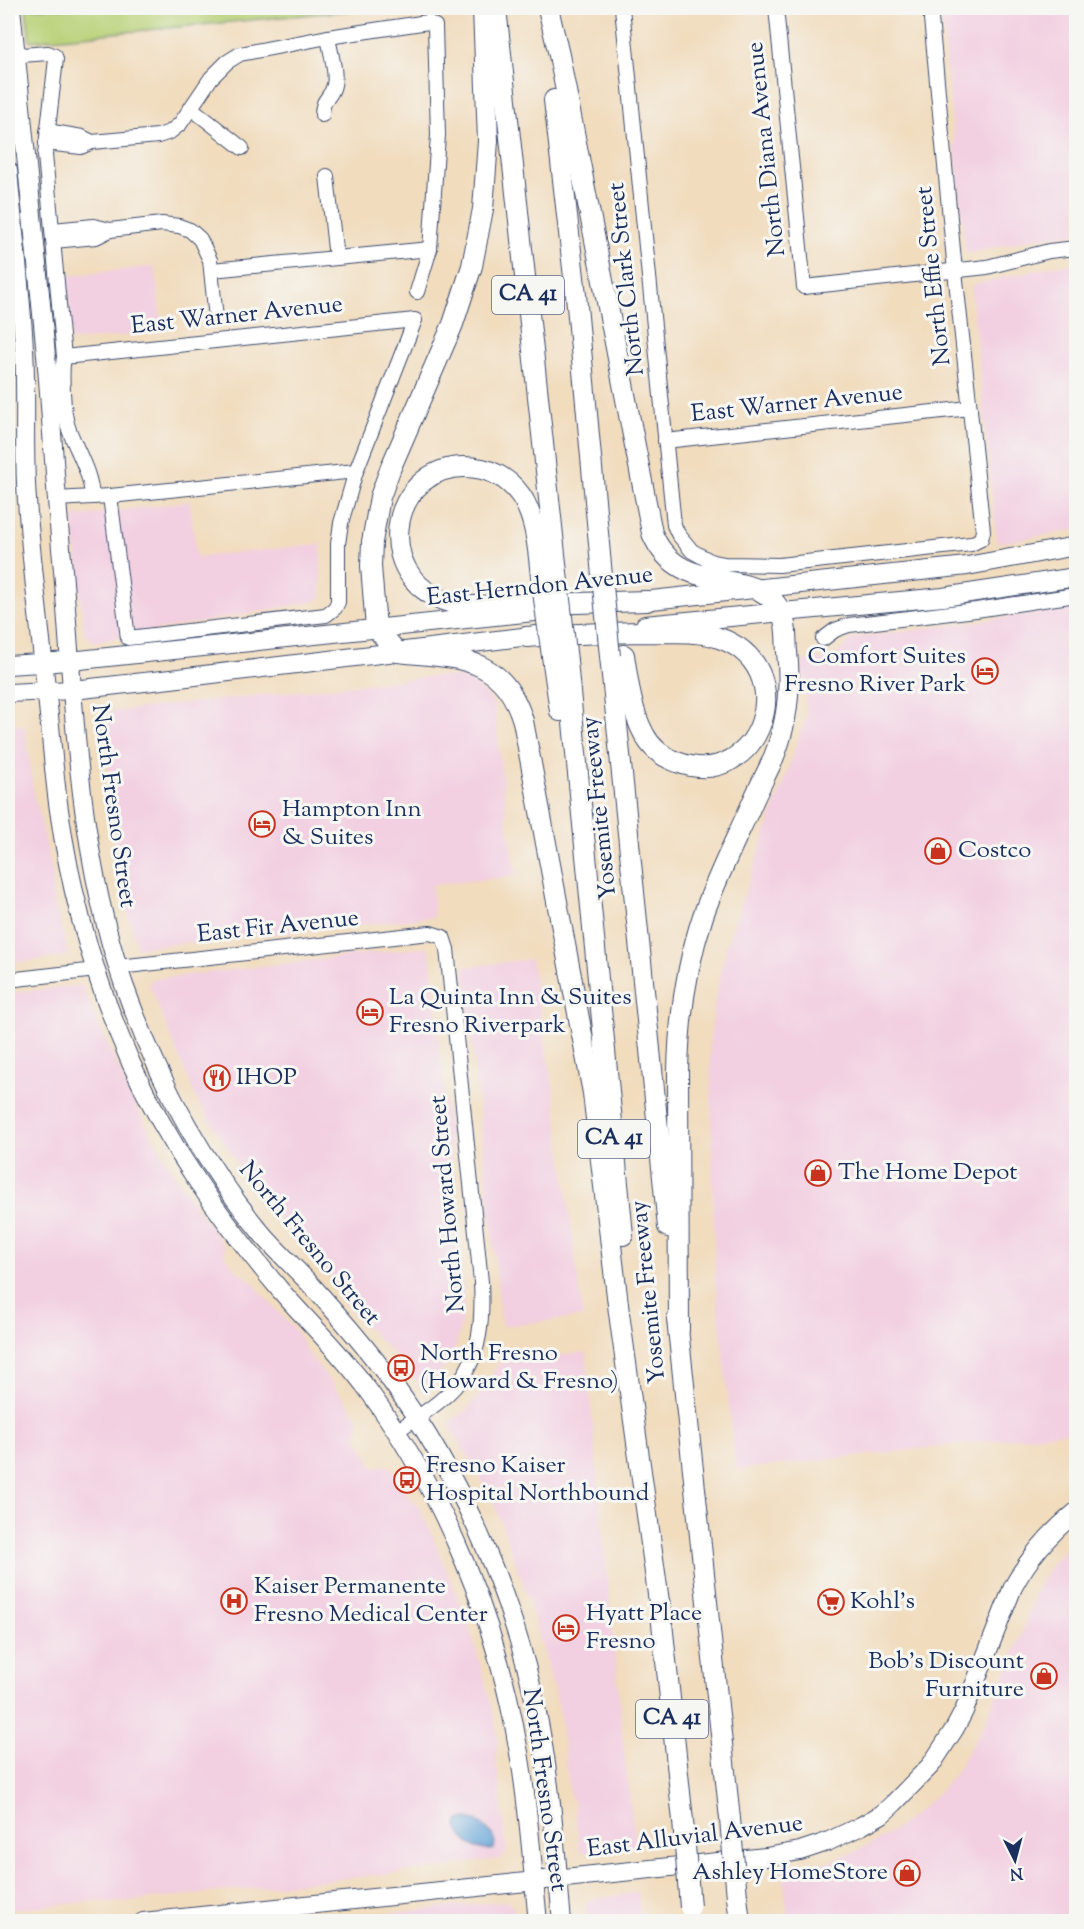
<svg xmlns="http://www.w3.org/2000/svg" width="1084" height="1929" font-family="'Sorts Mill Goudy',serif">
  <style>
    .built { fill: #f2cfe1 }
    .green { fill: #b7d075; stroke: #69806a; stroke-width: 1.5 }
    .water { fill: #66a4d8; stroke: #406a9b; stroke-width: 1.5 }
    .lines { fill: none; stroke-linecap: round; stroke-linejoin: round }
    .minor-casing { stroke: #3b496c; stroke-width: 16 }
    .major-casing { stroke: #3b496c; stroke-width: 20 }
    .highway-casing { stroke: #3b496c; stroke-width: 22 }
    .minor { stroke: #fff; stroke-width: 14 }
    .major { stroke: #fff; stroke-width: 18 }
    .highway { stroke: #fff; stroke-width: 20 }
    .highway-bridge-casing { stroke: #3b496c; stroke-width: 22; stroke-linecap: butt }
    .highway-bridge { stroke: #fff; stroke-width: 20 }
    .labels { text-anchor: middle; dominant-baseline: central; stroke-width: 6; stroke-linejoin: round; paint-order: stroke }
    .shield { fill: #f6f6f2; stroke: #5d6b8a; stroke-width: 1.5 }
    .shield-label { font-size: 22px; font-weight: bold; fill: #1b2f5e }
    .street-label { font-size: 24px; fill: #1b2f5e; stroke: #f6f6f2 }
    .poi-label { font-size: 24px; fill: #1b2f5e; stroke: #f6f6f2; text-anchor: start }
  </style>
  <rect width="100%" height="100%" fill="#f6f6f2"/>
  <filter id="ink" filterUnits="userSpaceOnUse"><feTurbulence type="fractalNoise" baseFrequency=".0167" numOctaves="2"/><feDisplacementMap in="SourceGraphic" scale="12" xChannelSelector="R" yChannelSelector="G"/><feConvolveMatrix kernelMatrix="1 2 1 2 8 2 1 2 1" color-interpolation-filters="sRGB"/></filter>
  <filter id="wash" filterUnits="userSpaceOnUse"><feTurbulence type="fractalNoise" baseFrequency=".008" numOctaves="4" result="noise"/><feDisplacementMap in="SourceGraphic" scale="24" xChannelSelector="R" yChannelSelector="G"/><feGaussianBlur stdDeviation="1.35" result="paint"/><feColorMatrix in="noise" values="0 0 0 0 0 0 0 0 0 0 0 0 0 0 0 0 0 1.4 0 .05"/><feComposite in="paint" operator="in"/></filter>
  <g filter="url(#wash)">
    <rect width="100%" height="100%" fill="#f1dcbd"/>
    <g class="built">
      <path d="M941,8H1076V233L1036,238L972,253L969,254L965,250Z"/>
      <path d="M1076,264V530L997,543L971,287L976,284L1053,266Z"/>
      <path d="M155,266L162,332L73,341L72,340L67,276Z"/>
      <path d="M190,501L196,557L321,544V596L317,601L92,642L84,633L73,517Z"/>
      <path d="M1076,608V1431L736,1470L715,1280L710,1041L715,999L727,944L807,715L801,661L834,658L853,638Z"/>
      <path d="M437,676L459,677L473,681L494,703L508,828L517,876L432,885L434,917L137,948L125,903L117,854L104,721L107,712Z"/>
      <path d="M8,723L25,727L35,802L38,807L53,877V897L68,952L65,957L8,963Z"/>
      <path d="M426,947L430,951L461,1257L464,1311L456,1346L446,1366L428,1386L418,1385L404,1365L373,1334L345,1304L327,1272L287,1229L248,1180L198,1102L149,984L153,979Z"/>
      <path d="M531,959L555,1098L583,1317L502,1326L464,967Z"/>
      <path d="M81,985L134,1103L177,1180L225,1248L224,1255L240,1274H244L250,1280L298,1334L306,1350L359,1418V1427L355,1434L375,1468L385,1465L392,1467L411,1500L418,1505L430,1530L465,1615L478,1656L493,1711L498,1740L496,1757L507,1851L501,1859L458,1864L452,1867L112,1903L94,1901L8,1910V993Z"/>
      <path d="M586,1352L624,1751L636,1846L582,1853L579,1848L574,1803L570,1795L559,1707L527,1594L492,1498L450,1427L451,1422L466,1410L481,1393L499,1363Z"/>
      <path d="M1076,1539V1921H788L783,1872L817,1866L851,1853L880,1839L905,1822L933,1798L952,1777L981,1731L992,1706L1025,1625L1036,1589L1053,1562Z"/>
      <path d="M638,1892L641,1921H587L585,1906L589,1900Z"/>
      <path d="M507,1901L514,1907L516,1921H375L374,1915Z"/>
    </g>
    <path class="green" d="M26,8H378L30,41Z"/>
    <path class="water" d="M463,1819C477,1819 488,1827 495,1840L494,1849C477,1853 462,1841 457,1826L458,1822Z"/>
  </g>
  <g filter="url(#ink)">
    <g class="lines">
      <g class="minor-casing">
        <g id="minor">
          <path d="M622,8L674,525L678,534L692,551L712,562L724,564L779,565L971,544L981,539L983,531L955,271L930,8"/>
          <path d="M776,8L804,287L987,267L1049,251L1076,248"/>
          <path d="M8,56L48,53L55,56L56,59L45,155L64,357C61,373 63,412 68,427C76,450 91,472 92,497"/>
          <path d="M191,108L242,148"/>
          <path d="M322,115C322,97 331,99 334,85C337,73 330,50 328,37"/>
          <path d="M47,131L82,137L92,142"/>
          <path d="M46,143L81,147L92,142L158,136L170,132L180,124L211,78L227,62L240,54L328,37L428,22L435,26L438,135L430,249L417,292"/>
          <path d="M327,176L336,258"/>
          <path d="M53,230L94,226L110,230"/>
          <path d="M54,241L96,237L110,230L162,224L179,226L190,230L200,239L210,260L216,319"/>
          <path d="M212,270L430,249"/>
          <path d="M64,357L415,320L356,471L341,523L338,544V602L335,608L326,615L128,638L110,496"/>
          <path d="M665,441L970,408"/>
          <path d="M56,499L110,496L356,471"/>
          <path d="M823,639L835,630L849,625L976,610L1076,595"/>
          <path d="M118,967L430,933L443,937L447,949L481,1282C485,1365 465,1389 396,1431"/>
          <path d="M8,980L96,970"/>
        </g>
      </g>
      <g class="major-casing">
        <g id="major">
          <path d="M11,8C23,123 35,239 46,355C52,426 56,498 63,570C75,714 78,868 131,1004C162,1087 206,1167 263,1235C279,1253 296,1269 313,1287C340,1317 367,1348 391,1381C464,1480 518,1607 540,1728C552,1792 556,1857 562,1922"/>
          <path d="M8,170C13,230 21,289 24,349C27,399 23,450 27,500C31,562 40,625 46,688C51,728 53,769 59,810C71,896 96,983 131,1063C169,1147 222,1221 281,1291C310,1324 342,1354 368,1390C446,1497 498,1623 519,1753C529,1808 532,1865 538,1922"/>
          <path d="M633,602L967,566L1076,546"/>
          <path d="M645,625L943,597L1076,577"/>
          <path d="M8,665L70,661L534,612"/>
          <path d="M8,693L73,690L162,680L539,635"/>
          <path d="M143,1922L766,1857L800,1851L827,1842L861,1826L882,1814L894,1803L931,1765L955,1728L964,1711L1013,1587C1029,1557 1050,1533 1076,1512"/>
        </g>
      </g>
      <g class="highway-casing">
        <g id="highway">
          <path d="M483,8L488,141L483,209L477,240L472,266L453,324L391,467L380,497L372,542L371,566L376,628L397,652C455,658 503,654 523,721L593,1093L619,1313L661,1616"/>
          <path d="M496,8L558,582"/>
          <path d="M548,8L559,55L652,533C681,604 764,558 784,620C787,630 786,642 787,652C791,687 787,725 773,759C766,775 757,791 750,808C734,843 716,879 703,916C686,967 679,1018 678,1072L679,1330"/>
          <path d="M554,100L576,295L602,576"/>
          <path d="M542,585C539,561 538,532 528,509C520,489 503,474 482,469C384,449 361,599 472,606L647,601"/>
          <path d="M526,637C571,634 616,632 662,632C680,633 699,631 716,637C806,665 760,794 677,762C663,757 651,748 644,734C631,710 628,681 624,655"/>
          <path d="M610,656L668,1227"/>
          <path d="M567,661L623,1235"/>
          <path d="M553,663L560,711"/>
          <path d="M677,1319L730,1819"/>
          <path d="M660,1604L683,1821"/>
          <path d="M737,1897L740,1922"/>
        </g>
      </g>
      <use href="#minor" class="minor"/>
      <use href="#major" class="major"/>
      <use href="#highway" class="highway"/>
      <g class="highway-bridge-casing">
        <g id="highway-bridge">
          <path d="M602,576L610,656"/>
          <path d="M558,582L567,661"/>
          <path d="M542,585L553,663"/>
          <path d="M730,1819L737,1897"/>
          <path d="M683,1821L690,1907"/>
        </g>
      </g>
      <use href="#highway-bridge" class="highway-bridge"/>
    </g>
  </g>
  <defs>
    <g id="hotel-ring" transform="scale(1.35)"><circle r="9.5" fill="#f6f6f2" stroke="#c8321e" stroke-width="1.5"/><path d="M-6-4.5h1.5V1H6V5H4.5V3h-9V5H-6ZM-4 0a1.8 1.8 0 1 1 3.6 0ZM.5 0V-2.5h3Q6-2.5 6 0Z" fill="#c8321e"/></g>
    <g id="shop-ring" transform="scale(1.35)"><circle r="9.5" fill="#f6f6f2" stroke="#c8321e" stroke-width="1.5"/><path d="M-5-2.5h2.3a2.7 3.5 0 0 1 5.4 0H5L5.5 6h-11ZM-1.5-2.5h3a1.5 2.3 0 0 0-3 0Z" fill="#c8321e"/></g>
    <g id="restaurant-ring" transform="scale(1.35)"><circle r="9.5" fill="#f6f6f2" stroke="#c8321e" stroke-width="1.5"/><path d="M-5-6h1v4h1v-4h1v4h1v-4h1v5L-1.5 .5V6h-2V.5L-5-1ZM5-6V6H3V1.5H1.5Q1.5-4 5-6Z" fill="#c8321e"/></g>
    <g id="bus-ring" transform="scale(1.35)"><circle r="9.5" fill="#f6f6f2" stroke="#c8321e" stroke-width="1.5"/><path d="M-5-6H5V4H4V6H2V4H-2V6H-4V4H-5ZM-3.5-4V0h7V-4ZM-3.5 1.2v1.5H-2V1.2ZM2 1.2v1.5H3.5V1.2Z" fill="#c8321e"/></g>
    <g id="hospital-ring" transform="scale(1.35)"><circle r="9.5" fill="#f6f6f2" stroke="#c8321e" stroke-width="1.5"/><path d="M-5-5h3v3.5h4V-5h3V5h-3V1.5h-4V5h-3Z" fill="#c8321e"/></g>
    <g id="supermarket-ring" transform="scale(1.35)"><circle r="9.5" fill="#f6f6f2" stroke="#c8321e" stroke-width="1.5"/><path d="M-6-5.5h2.5l.6 2H6L4.5 2H-2.5L-4.4-4H-6ZM-1.5 3.2a1.3 1.3 0 1 0 .1 0ZM3 3.2a1.3 1.3 0 1 0 .1 0Z" fill="#c8321e"/></g>
  </defs>
  <g fill-rule="evenodd">
    <use href="#hotel-ring" x="985" y="671"/>
    <use href="#hotel-ring" x="262" y="824"/>
    <use href="#shop-ring" x="938" y="851"/>
    <use href="#hotel-ring" x="370" y="1012"/>
    <use href="#restaurant-ring" x="217" y="1078"/>
    <use href="#shop-ring" x="818" y="1173"/>
    <use href="#bus-ring" x="401" y="1368"/>
    <use href="#bus-ring" x="407" y="1480"/>
    <use href="#hospital-ring" x="234" y="1601"/>
    <use href="#supermarket-ring" x="831" y="1602"/>
    <use href="#hotel-ring" x="566" y="1628"/>
    <use href="#shop-ring" x="1044" y="1676"/>
    <use href="#shop-ring" x="907" y="1873"/>
  </g>
  <g class="labels">
    <g class="shield">
      <rect x="492" y="276" width="72" height="38" rx="4.5"/>
      <rect x="578" y="1120" width="72" height="38" rx="4.5"/>
      <rect x="636" y="1700" width="72" height="38" rx="4.5"/>
    </g>
    <g class="shield-label">
      <text x="528" y="295">CA 41</text>
      <text x="614" y="1139">CA 41</text>
      <text x="672" y="1719">CA 41</text>
    </g>
    <g class="street-label">
      <text transform="translate(767 149) rotate(-96)">North Diana Avenue</text>
      <text transform="translate(934 276) rotate(-96)">North Effie Street</text>
      <text transform="translate(627 279) rotate(-96)">North Clark Street</text>
      <text transform="translate(237 316) rotate(-6)">East Warner Avenue</text>
      <text transform="translate(797 404) rotate(-6)">East Warner Avenue</text>
      <text transform="translate(540 587) rotate(-6)">East Herndon Avenue</text>
      <text transform="translate(113 806) rotate(82)">North Fresno Street</text>
      <text transform="translate(600 808) rotate(-96)">Yosemite Freeway</text>
      <text transform="translate(278 927) rotate(-6)">East Fir Avenue</text>
      <text transform="translate(448 1204) rotate(-95)">North Howard Street</text>
      <text transform="translate(309 1244) rotate(50)">North Fresno Street</text>
      <text transform="translate(649 1292) rotate(-96)">Yosemite Freeway</text>
      <text transform="translate(544 1790) rotate(82)">North Fresno Street</text>
      <text transform="translate(695 1837) rotate(-7)">East Alluvial Avenue</text>
    </g>
    <g class="poi-label">
      <text x="966" y="657" text-anchor="end">Comfort Suites<tspan x="966" dy="28">Fresno River Park</tspan></text>
      <text x="282" y="810">Hampton Inn<tspan x="282" dy="28">&amp; Suites</tspan></text>
      <text x="958" y="851">Costco</text>
      <text x="389" y="998">La Quinta Inn &amp; Suites<tspan x="389" dy="28">Fresno Riverpark</tspan></text>
      <text x="236" y="1078">IHOP</text>
      <text x="838" y="1173">The Home Depot</text>
      <text x="420" y="1354">North Fresno<tspan x="420" dy="28">(Howard &amp; Fresno)</tspan></text>
      <text x="426" y="1466">Fresno Kaiser<tspan x="426" dy="28">Hospital Northbound</tspan></text>
      <text x="254" y="1587">Kaiser Permanente<tspan x="254" dy="28">Fresno Medical Center</tspan></text>
      <text x="850" y="1602">Kohl's</text>
      <text x="586" y="1614">Hyatt Place<tspan x="586" dy="28">Fresno</tspan></text>
      <text x="1024" y="1662" text-anchor="end">Bob's Discount<tspan x="1024" dy="28">Furniture</tspan></text>
      <text x="888" y="1873" text-anchor="end">Ashley HomeStore</text>
    </g>
  </g>
  <rect width="1084" height="1929" fill="none" stroke="#f6f6f2" stroke-width="30"/>
  <g transform="translate(1015 1860) rotate(174)" stroke="#f6f6f2" stroke-width="4.5" paint-order="stroke">
  <path d="M0-4.5L10 22L0 15L-10 22Z" fill="#1b2f5e"/>
  <text y="-9" font-size="16" font-weight="bold" text-anchor="middle" fill="#1b2f5e">N</text>
  </g>
</svg>
